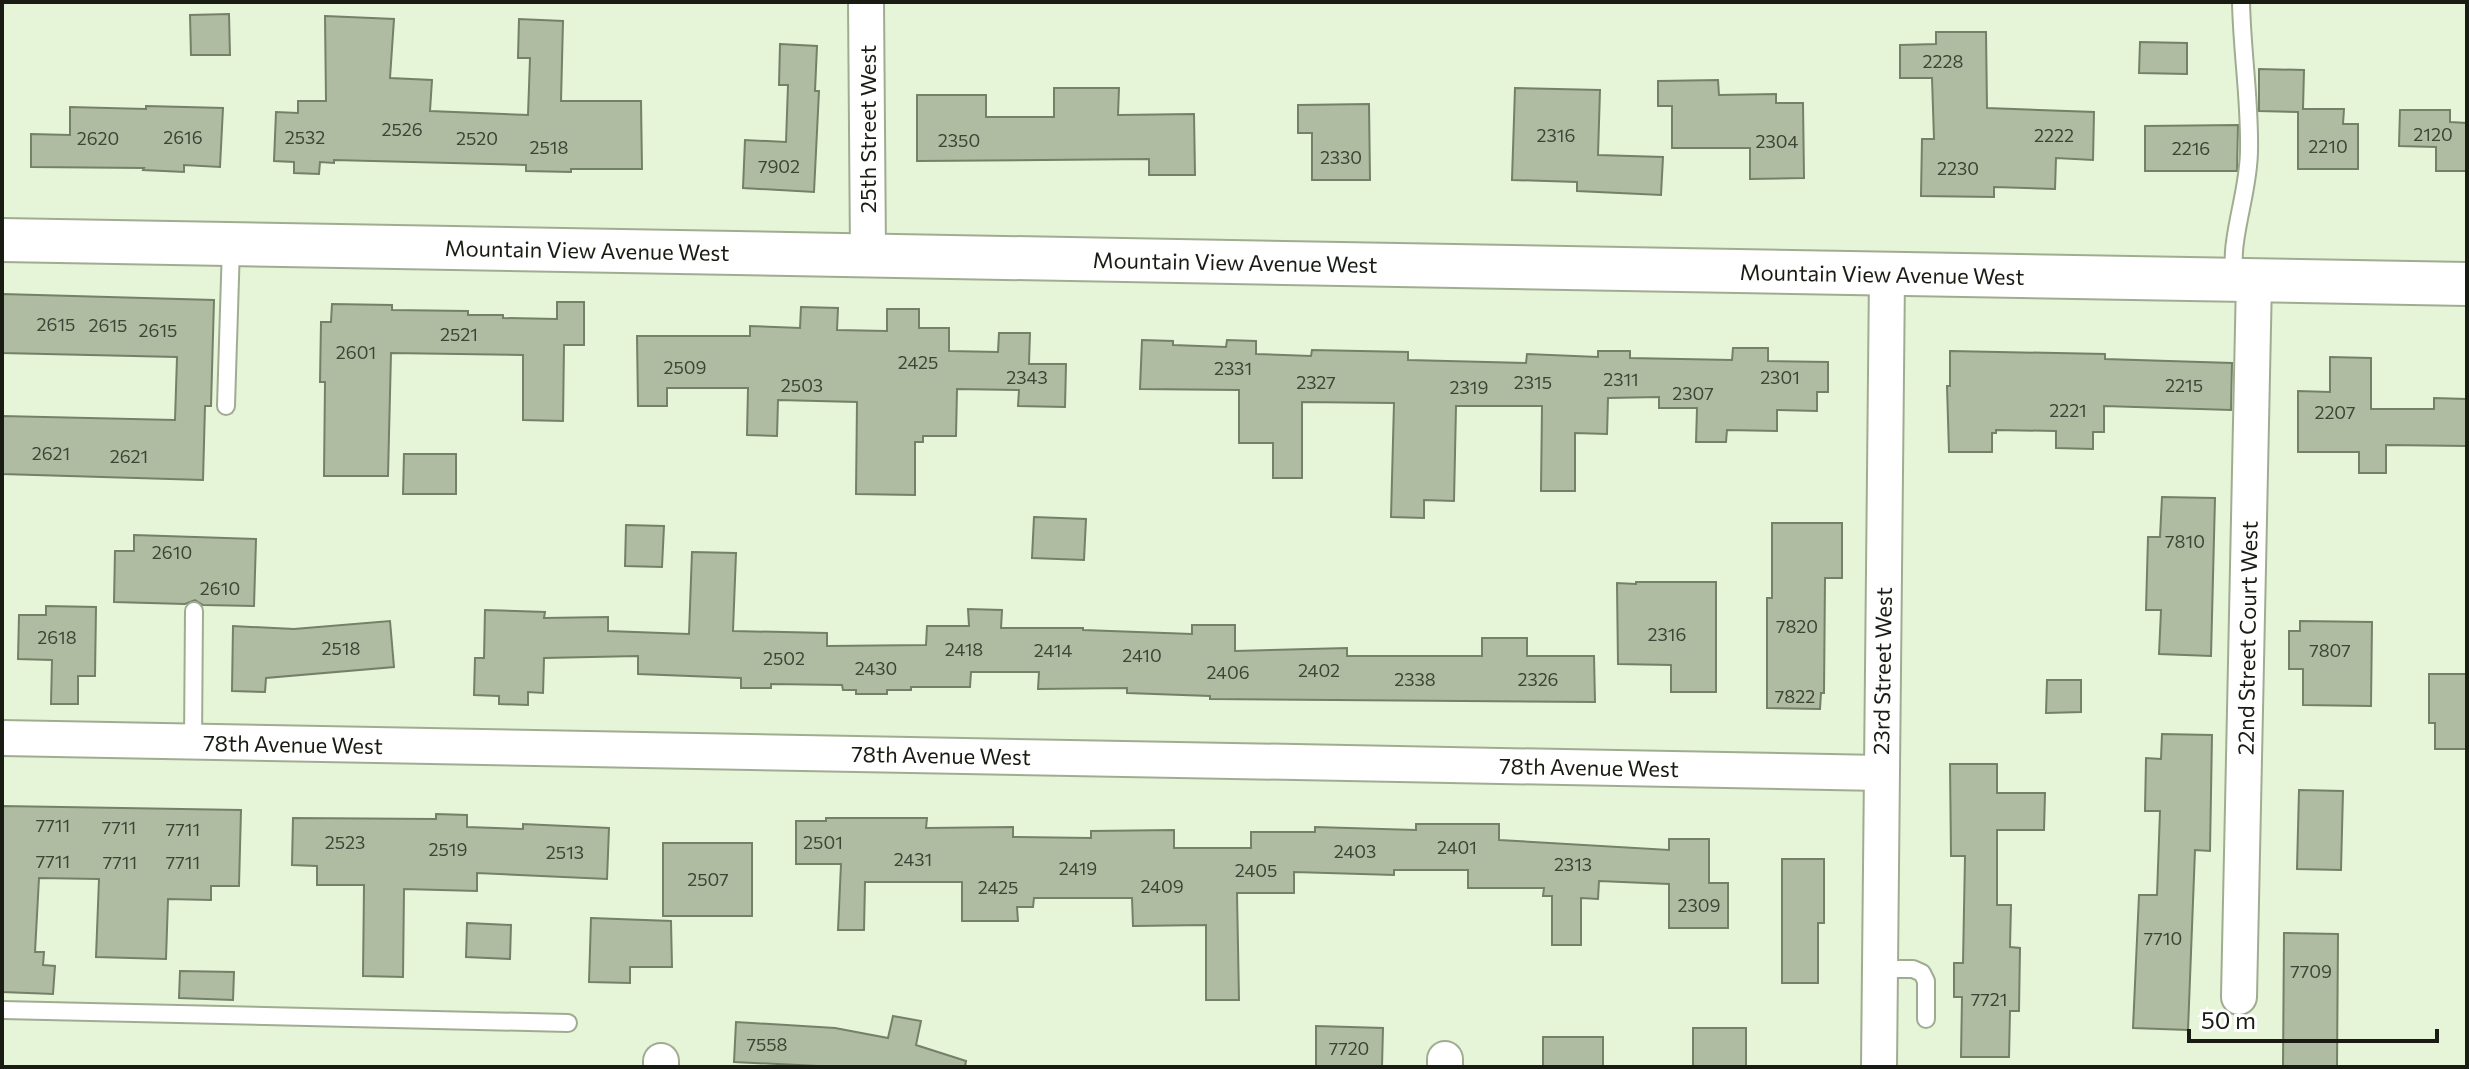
<svg xmlns="http://www.w3.org/2000/svg" width="2469" height="1069" font-family="Commissioner,sans-serif">
  <style>
    .building { fill: #afbca1; stroke: #748067; stroke-width: 2 }
    .lines { fill: none; stroke-linecap: round; stroke-linejoin: round }
    .service-casing { stroke: #a0ac92; stroke-width: 20 }
    .minor-casing { stroke: #a0ac92; stroke-width: 38 }
    .tertiary-casing { stroke: #a0ac92; stroke-width: 46 }
    .service { stroke: #fff; stroke-width: 16 }
    .minor { stroke: #fff; stroke-width: 34 }
    .tertiary { stroke: #fff; stroke-width: 42 }
    .labels { text-anchor: middle; dominant-baseline: central; stroke-width: 6; stroke-linejoin: round; paint-order: stroke }
    .number-label { font-size: 18px; fill: #3e4436 }
    .street-label { font-size: 22px; fill: #181c12; stroke: #fff }
  </style>
  <rect width="100%" height="100%" fill="#e6f4d8"/>
  <g class="building">
    <path d="M229,14L230,55H191L190,15Z"/>
    <path d="M325,16L394,19L390,78L432,80L430,111L528,115L530,58H518L519,19L563,21L561,101H641L642,169H571V172L526,171V165L334,160V163L320,162L319,174L294,173V162L274,161L276,112L298,113V101H326Z"/>
    <path d="M1936,32H1986L1987,108L2094,112L2093,160L2056,158L2055,189L1994,187V197L1921,196L1922,139H1934L1932,78H1900V45L1936,44Z"/>
    <path d="M2140,42L2187,43V74L2139,73Z"/>
    <path d="M780,44L817,46L815,91H819L814,192L743,188L745,140L786,142L788,85H779Z"/>
    <path d="M2259,69L2304,70L2303,109H2344L2343,124H2358V169H2298V112L2259,111Z"/>
    <path d="M1718,80L1719,95L1776,94V103H1803L1804,178L1750,179V148H1672V106H1658V81Z"/>
    <path d="M1054,88H1119L1118,115L1194,114L1195,175H1149V159L917,161V95H986V117H1054Z"/>
    <path d="M1515,88L1600,90L1598,155L1663,157L1661,195L1577,191V182L1512,180Z"/>
    <path d="M1369,104L1370,180H1312V133H1298V105Z"/>
    <path d="M146,106L223,108L220,167L184,165V172L143,170L144,168L31,167V134L70,135V107L146,109Z"/>
    <path d="M2400,110H2450V122L2467,123V171H2436V147L2399,146Z"/>
    <path d="M2238,125L2237,171H2145V126Z"/>
    <path d="M2,294L214,300L211,406H205L203,480L2,474V416L175,420L177,357L2,353Z"/>
    <path d="M557,302H584V345H564L563,421L523,420V355L391,353L388,476H324L325,382H320L321,322H331L332,304L392,305V310L468,311V315H503V318L557,319Z"/>
    <path d="M801,307L838,308L837,330L887,331V309H919V328H949V351L998,352L999,333H1030L1029,364H1066L1065,407L1018,406L1019,390L957,389L956,436H923V442H915V495L856,494L857,402L778,400L777,436L747,435L748,388H667V406H638L637,336H750V326L800,328Z"/>
    <path d="M1142,340L1173,341V345L1226,347L1227,340L1256,341V354L1311,356L1312,350L1408,352V360L1526,363L1527,354L1598,357V351H1630V358L1732,360L1733,348H1768V361L1828,362V392H1817V411L1777,410V431L1727,430L1726,442H1696L1697,408H1659V397L1608,398L1607,434L1575,433V491H1541L1542,406H1456L1454,501L1424,500V518L1391,517L1394,403L1302,402V478H1273V443H1239V390L1140,389Z"/>
    <path d="M1950,351L2105,354V359L2232,363L2231,410L2104,406V432H2093V449L2056,448V431L1996,430V433H1992V452H1949L1947,386H1950Z"/>
    <path d="M2330,357L2371,358V409H2434V398L2467,399V446L2386,445V473H2359V452H2298V391L2330,392Z"/>
    <path d="M404,454H456V494H403Z"/>
    <path d="M2162,497L2215,498L2211,656L2159,654L2161,610H2146L2148,537H2160Z"/>
    <path d="M1034,517L1086,519L1084,560L1032,558Z"/>
    <path d="M1772,523H1842V578H1825L1824,693H1821L1820,709L1767,708V598H1772Z"/>
    <path d="M626,525L664,526L662,567L625,566Z"/>
    <path d="M134,535L256,539L254,606L203,605L195,600L185,604L114,602L115,551H134Z"/>
    <path d="M692,552L736,553L733,631L827,633V646L926,645L927,626H969L968,609L1002,610L1001,628H1083V630L1192,634V625H1235V651L1347,648V656H1482V638H1527V656H1594L1595,702L1210,699V696L1127,693V688L1038,689L1039,672H971L970,687H911V690H887V694H856V690H843L842,685L771,684V688H741V678L638,674V656L544,658L543,693L528,692V705L499,704V696L474,695L475,658H484L485,610L545,612L544,618L608,617V631L689,634Z"/>
    <path d="M1636,582H1716V692H1671V665L1618,664L1617,583L1636,584Z"/>
    <path d="M46,606L96,607L95,676H78V704H51L52,660L18,659L19,615H46Z"/>
    <path d="M390,621L394,667L266,678L265,692L232,691L233,626L294,629Z"/>
    <path d="M2300,621L2372,622L2371,706L2303,705V669H2289V631H2300Z"/>
    <path d="M2429,674H2467V749H2435V723H2429Z"/>
    <path d="M2047,680H2081V712L2046,713Z"/>
    <path d="M2162,734L2212,735L2210,851L2195,850L2188,1030L2133,1028L2139,895H2157L2160,811H2145L2146,758L2161,759Z"/>
    <path d="M1950,764H1997V793H2045L2044,830H1997V905H2011L2010,947L2020,948L2019,1011H2010L2009,1057H1961L1962,997H1954V963H1963L1965,856H1951Z"/>
    <path d="M2299,790L2343,791L2341,870L2297,869Z"/>
    <path d="M2,806L241,810L239,886H211V900L168,899L166,959L96,957L99,879L39,878L35,952H44L43,965L55,966L53,994L2,992Z"/>
    <path d="M436,814L467,815V827L523,829V824L609,828L607,879L477,873V891L404,889L403,977L363,976L364,885H317V866L292,865L293,818L436,819Z"/>
    <path d="M826,818H927L926,828L1013,827V837L1091,838V831L1174,830V848H1251V832H1315V827L1416,830V824H1499V840L1669,850V839H1709V883H1728V928H1669V884L1599,881L1598,899L1581,898V945H1552V896H1543L1544,888H1468V870H1394V875L1294,872V893H1237L1239,1000H1206V925L1133,926L1132,898H1034L1033,907H1017L1018,921H962V882H865L864,930H838L841,864H796V821H826Z"/>
    <rect x="663" y="843" width="89" height="73"/>
    <path d="M1782,859H1824V923H1818V983H1782Z"/>
    <path d="M591,918L671,921L672,967H630V983L589,982Z"/>
    <path d="M467,923L511,925L510,959L466,957Z"/>
    <path d="M2284,933L2338,934L2337,1066H2283Z"/>
    <path d="M180,971L234,972L233,1000L179,998Z"/>
    <path d="M893,1016L921,1021L916,1045L966,1061L965,1067H839L734,1062L736,1022L835,1028L888,1038Z"/>
    <path d="M1316,1026L1383,1028L1382,1067H1316Z"/>
    <rect x="1693" y="1028" width="53" height="39"/>
    <rect x="1543" y="1037" width="60" height="30"/>
  </g>
  <g class="lines">
    <g class="service-casing">
      <g id="service">
        <path d="M2233,279C2234,266 2233,254 2235,242C2239,211 2249,181 2249,150C2250,100 2242,52 2241,2"/>
        <path d="M226,406L231,246"/>
        <path d="M193,742L194,611"/>
        <path d="M1880,969H1913L1922,973L1926,981V1019"/>
        <path d="M2,1010L568,1023"/>
      </g>
    </g>
    <g class="minor-casing">
      <g id="minor">
        <path d="M866,2L868,255"/>
        <path d="M2,738L1881,773"/>
        <path d="M2239,997L2254,280"/>
        <path d="M661,1067V1061"/>
        <path d="M1445,1067V1059"/>
        <path d="M1879,1067L1887,275"/>
      </g>
    </g>
    <g class="tertiary-casing">
      <path id="tertiary" d="M2,240L2467,284"/>
    </g>
    <use href="#service" class="service"/>
    <use href="#minor" class="minor"/>
    <use href="#tertiary" class="tertiary"/>
  </g>
  <g class="labels">
    <g class="number-label">
      <text x="1943" y="61">2228</text>
      <text x="402" y="129">2526</text>
      <text x="2433" y="134">2120</text>
      <text x="1556" y="135">2316</text>
      <text x="2054" y="135">2222</text>
      <text x="183" y="137">2616</text>
      <text x="305" y="137">2532</text>
      <text x="98" y="138">2620</text>
      <text x="477" y="138">2520</text>
      <text x="959" y="140">2350</text>
      <text x="1777" y="141">2304</text>
      <text x="2328" y="146">2210</text>
      <text x="549" y="147">2518</text>
      <text x="2191" y="148">2216</text>
      <text x="1341" y="157">2330</text>
      <text x="779" y="166">7902</text>
      <text x="1958" y="168">2230</text>
      <text x="56" y="324">2615</text>
      <text x="108" y="325">2615</text>
      <text x="158" y="330">2615</text>
      <text x="459" y="334">2521</text>
      <text x="356" y="352">2601</text>
      <text x="918" y="362">2425</text>
      <text x="685" y="367">2509</text>
      <text x="1233" y="368">2331</text>
      <text x="1027" y="377">2343</text>
      <text x="1780" y="377">2301</text>
      <text x="1621" y="379">2311</text>
      <text x="1316" y="382">2327</text>
      <text x="1533" y="382">2315</text>
      <text x="802" y="385">2503</text>
      <text x="2184" y="385">2215</text>
      <text x="1469" y="387">2319</text>
      <text x="1693" y="393">2307</text>
      <text x="2068" y="410">2221</text>
      <text x="2335" y="412">2207</text>
      <text x="51" y="453">2621</text>
      <text x="129" y="456">2621</text>
      <text x="2185" y="541">7810</text>
      <text x="172" y="552">2610</text>
      <text x="220" y="588">2610</text>
      <text x="1797" y="626">7820</text>
      <text x="1667" y="634">2316</text>
      <text x="57" y="637">2618</text>
      <text x="341" y="648">2518</text>
      <text x="964" y="649">2418</text>
      <text x="1053" y="650">2414</text>
      <text x="2330" y="650">7807</text>
      <text x="1142" y="655">2410</text>
      <text x="784" y="658">2502</text>
      <text x="876" y="668">2430</text>
      <text x="1319" y="670">2402</text>
      <text x="1228" y="672">2406</text>
      <text x="1415" y="679">2338</text>
      <text x="1538" y="679">2326</text>
      <text x="1795" y="696">7822</text>
      <text x="53" y="825">7711</text>
      <text x="119" y="827">7711</text>
      <text x="183" y="829">7711</text>
      <text x="345" y="842">2523</text>
      <text x="823" y="842">2501</text>
      <text x="1457" y="847">2401</text>
      <text x="448" y="849">2519</text>
      <text x="1355" y="851">2403</text>
      <text x="565" y="852">2513</text>
      <text x="913" y="859">2431</text>
      <text x="53" y="861">7711</text>
      <text x="120" y="862">7711</text>
      <text x="183" y="862">7711</text>
      <text x="1573" y="864">2313</text>
      <text x="1078" y="868">2419</text>
      <text x="1256" y="870">2405</text>
      <text x="708" y="879">2507</text>
      <text x="1162" y="886">2409</text>
      <text x="998" y="887">2425</text>
      <text x="1699" y="905">2309</text>
      <text x="2163" y="938">7710</text>
      <text x="2311" y="971">7709</text>
      <text x="1989" y="999">7721</text>
      <text x="767" y="1044">7558</text>
      <text x="1349" y="1048">7720</text>
    </g>
    <g class="street-label">
      <text transform="translate(867 129) rotate(-90)">25th Street West</text>
      <text transform="translate(587 250) rotate(1)">Mountain View Avenue West</text>
      <text transform="translate(1235 262) rotate(1)">Mountain View Avenue West</text>
      <text transform="translate(1882 274) rotate(1)">Mountain View Avenue West</text>
      <text transform="translate(2247 638) rotate(-89)">22nd Street Court West</text>
      <text transform="translate(1882 671) rotate(-89)">23rd Street West</text>
      <text transform="translate(293 744) rotate(1)">78th Avenue West</text>
      <text transform="translate(941 755) rotate(1)">78th Avenue West</text>
      <text transform="translate(1589 767) rotate(1)">78th Avenue West</text>
    </g>
  </g>
  <rect width="2469" height="1069" fill="none" stroke="#181c12" stroke-width="8"/>
  <path d="M2189 1029v12h248v-12" fill="none" stroke="#181c12" stroke-width="4"/>
  <text x="2201" y="1029" font-size="24" fill="#181c12" stroke="#ffffff" stroke-width="6" paint-order="stroke">50 m</text>
</svg>
